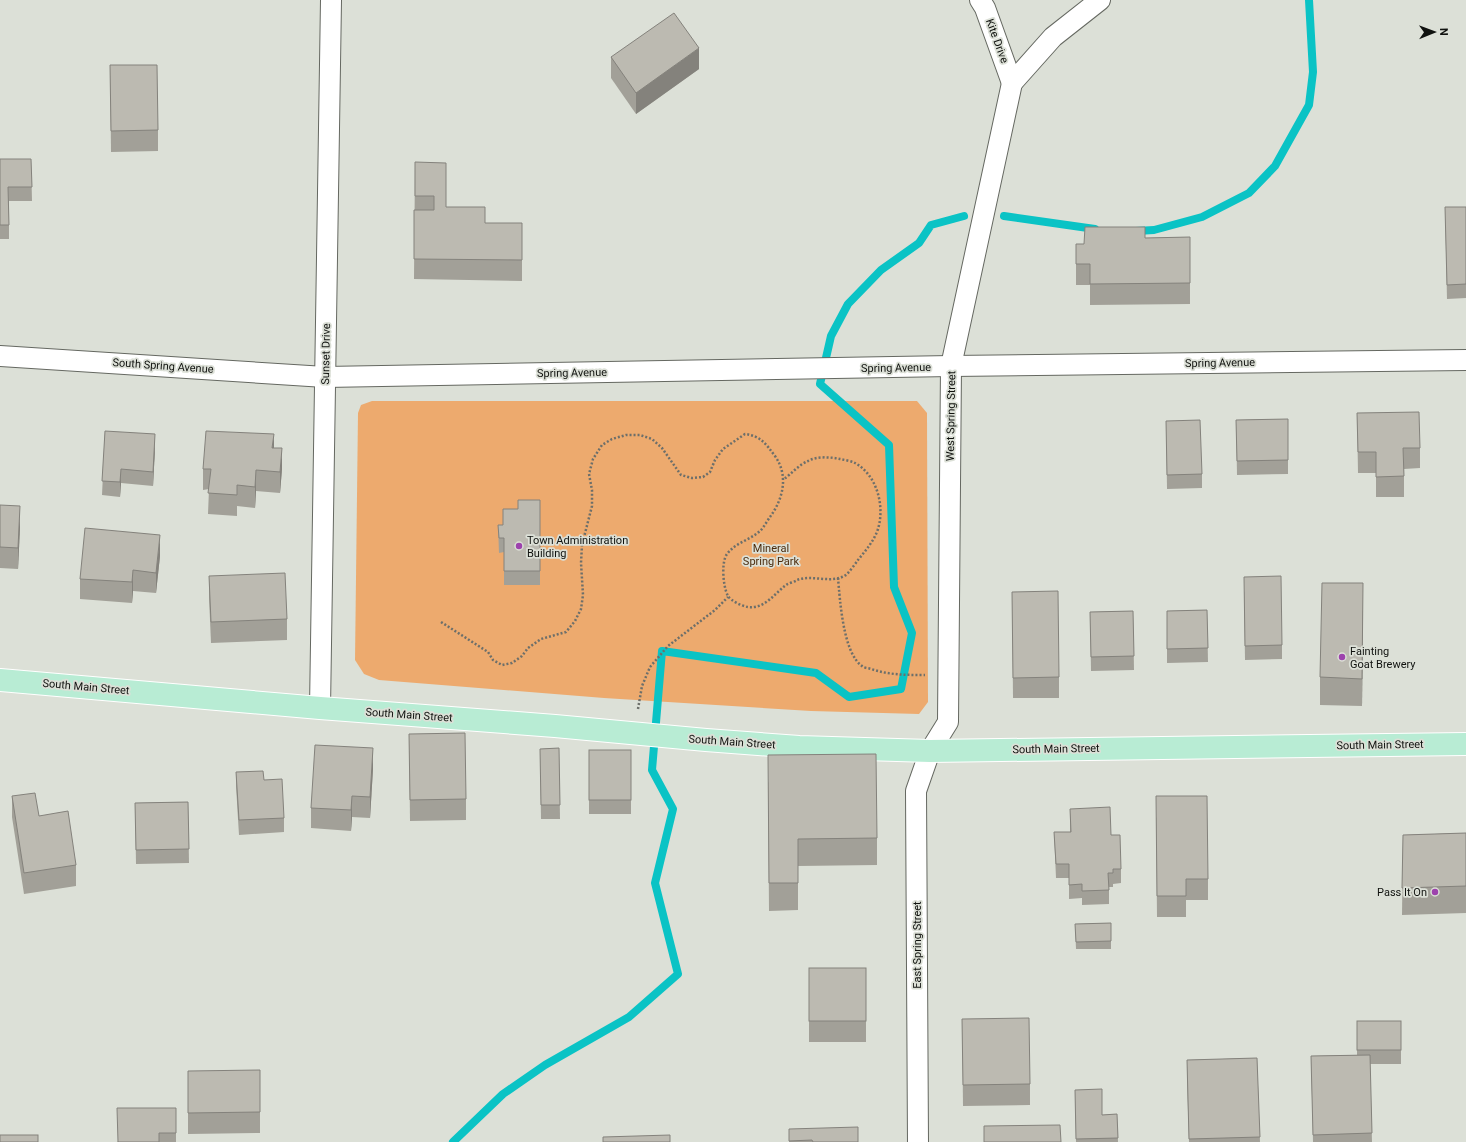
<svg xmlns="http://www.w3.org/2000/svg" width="1466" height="1142" font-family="Roboto,sans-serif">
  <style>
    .green { fill: #edaa6e }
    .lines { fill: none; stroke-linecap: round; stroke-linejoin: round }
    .stream { stroke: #0ac3c5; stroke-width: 8 }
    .street-casing { stroke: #656861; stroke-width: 22 }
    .primary-casing { stroke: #fff; stroke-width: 24 }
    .path { stroke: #6d6f6a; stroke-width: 2.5; stroke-dasharray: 2 2; stroke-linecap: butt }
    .street { stroke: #fff; stroke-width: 20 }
    .primary { stroke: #b8ecd4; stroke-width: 22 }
    .wall { fill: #a2a098 }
    .shaded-wall { fill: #84827c }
    .building { fill: #bcbab1; stroke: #84827c }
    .poi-dot { fill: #9d42ad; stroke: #dce0d7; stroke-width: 1.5 }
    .labels { text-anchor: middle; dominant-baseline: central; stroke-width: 3.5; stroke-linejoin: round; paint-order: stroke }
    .street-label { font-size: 11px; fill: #10120f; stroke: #dce0d7 }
    .poi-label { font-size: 11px; fill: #10120f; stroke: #dce0d7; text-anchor: start }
    .park-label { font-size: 11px; fill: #4b2c0e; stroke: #dce0d7 }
  </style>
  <rect width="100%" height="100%" fill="#dce0d7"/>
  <path class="green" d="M372,401H917L927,413L928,702L919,714L811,711L604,698L379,680L364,674L355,660L358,413L361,405Z"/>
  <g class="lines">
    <g class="stream">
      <path d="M1004,216L1095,229"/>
      <path d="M1136,231L1154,230L1202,217L1249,193L1275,166L1309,105L1313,72L1309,0"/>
      <path d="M453,1142L503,1094L545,1065L629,1017L678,974L655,883L673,809L652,770L662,651L816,673L849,697L901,689L912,633L894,587L889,445L820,384L831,336L848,304L881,270L919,243L931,225L964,216"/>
    </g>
    <g class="street-casing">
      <g id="street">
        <path d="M980,0L985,8L1012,83"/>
        <path d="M1012,83L1053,37L1100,0"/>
        <path d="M0,356L325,377L951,366L1466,360"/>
        <path d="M320,708L331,0"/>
        <path d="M918,1142L916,791L930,751L948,722L951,366L1012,83"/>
      </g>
    </g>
    <g class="primary-casing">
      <path id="primary" d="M0,680L320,708L555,726L706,740L799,747L930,751L1466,744"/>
    </g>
    <g class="path">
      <path d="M838,578C840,600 843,653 862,666C864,668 868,668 871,669C889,675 906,675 925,675"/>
      <path d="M441,622L488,652L493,660L502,665L512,663L522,656L528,648L541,639L566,632L575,621L581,609L583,595L581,563L582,545L592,506V490L589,474L593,459L602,445L612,439L626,435H640L652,439L662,448L681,475L692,478L703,477L710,472L715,460L723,449L745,434C761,436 766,444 775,456C789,476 783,499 770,517C767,521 764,527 761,530C751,540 736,542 727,554C721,562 723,587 728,596C731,601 742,606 748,607C765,609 774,594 786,585C789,583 794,582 797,580C812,574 834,585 847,574C851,570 855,564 858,560C866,550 874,541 878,529C885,506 877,475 855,463C851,461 845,460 840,459C830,457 817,456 808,461C800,464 791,474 784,479"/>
      <path d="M638,709L642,686L650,667L668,646L715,610L728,597"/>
    </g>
    <use href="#street" class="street"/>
    <use href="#primary" class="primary"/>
  </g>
  <g class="wall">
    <path d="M611,57L699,69L636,114L611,78Z"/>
    <path d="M110,65L158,130V151L111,152Z"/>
    <path d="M0,159H31L32,201H9V239H0Z"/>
    <path d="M415,162L446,207L485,223H522V281L414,279Z"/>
    <path d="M1445,207H1466V298L1447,299Z"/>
    <path d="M1190,237V304L1090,305V285H1076V244H1084L1145,238Z"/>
    <path d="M1357,413L1420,448V468L1404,469V497H1376V473H1358Z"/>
    <path d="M1288,419V474L1237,475L1236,420Z"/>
    <path d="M1166,421L1202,474V488L1167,489Z"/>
    <path d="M105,431L155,448L153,486L121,483L120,497L102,495Z"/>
    <path d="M274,448L282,469L280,493L256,491L255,508L237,506V516L208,514L209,489L203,490V469Z"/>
    <path d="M540,500V585H504V552L499,553L498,525H503L518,509Z"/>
    <path d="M0,505L20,527L18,569L0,568Z"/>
    <path d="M160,556L156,593L133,591L132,603L80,599V579Z"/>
    <path d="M209,576L287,619V640L211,643L209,597Z"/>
    <path d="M1244,591L1282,645V659L1245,660Z"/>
    <path d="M1012,592L1059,677V698H1013Z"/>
    <path d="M1207,610L1208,662L1167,663V611Z"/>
    <path d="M1363,610L1362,706L1320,705V677Z"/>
    <path d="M1133,611L1134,670L1091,671L1090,612Z"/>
    <path d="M409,734L466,799V820L410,821Z"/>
    <path d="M559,748L560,819H541L540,749Z"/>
    <rect x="589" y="750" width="42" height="64"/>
    <path d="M373,769L370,818L352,817L351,831L311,828V808Z"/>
    <path d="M236,772L264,780L284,818V832L239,835L236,786Z"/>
    <path d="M768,782L877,838V865L798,866V910L769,911Z"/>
    <path d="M12,796L39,816L76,865V886L24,894L12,817Z"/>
    <path d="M188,802L189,863L136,864L135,803Z"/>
    <path d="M1070,809L1111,835L1121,869V883L1113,884V887H1109V904L1082,905V898L1069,899V878H1056L1054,832H1070Z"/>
    <path d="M1156,817L1208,879V900H1186V917H1157Z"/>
    <path d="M1466,833V913L1402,915L1403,835Z"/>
    <path d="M1111,923V949H1076L1075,924Z"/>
    <rect x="809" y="968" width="57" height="74"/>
    <path d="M962,1019L1030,1084V1105L963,1106Z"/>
    <path d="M1357,1021H1401V1064H1370L1372,1142H1313L1311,1056L1357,1055Z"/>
    <path d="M1257,1058L1260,1142H1189L1187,1081V1060Z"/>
    <path d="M188,1071L260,1112V1133L188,1134Z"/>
    <path d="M1075,1090L1102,1115L1117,1114L1118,1142H1076Z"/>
    <path d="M176,1108V1142H117Z"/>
    <path d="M789,1129L858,1142H789Z"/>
  </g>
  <g class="shaded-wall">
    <path d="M699,48V69L636,114V93Z"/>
    <path d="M155,434V448L153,486V472Z"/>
    <path d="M274,434V455L272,448Z"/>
    <path d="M282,448V469L280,493V472Z"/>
    <path d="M121,469V483L120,497V482Z"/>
    <path d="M256,470V491L255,508V487Z"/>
    <path d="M20,506V527L18,569V548Z"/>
    <path d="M160,535V556L156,593V573Z"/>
    <path d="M133,570V591L132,603V582Z"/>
    <path d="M1363,583V610L1362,706V679Z"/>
    <path d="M373,748V769L370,818V797Z"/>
    <path d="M352,796V817L351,831V810Z"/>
  </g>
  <g class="building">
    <path d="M674,13L699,48L636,93L611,57Z"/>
    <path d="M110,65H157L158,130L111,131Z"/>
    <path d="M0,159H31L32,187H8L9,225H0Z"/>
    <path d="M415,162L446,163V207H485V223H522V260L414,259V210H434V196H415Z"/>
    <path d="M1445,207H1466V284L1447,285Z"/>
    <path d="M1085,227H1145V238L1190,237V283L1090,284V264H1076V244H1084Z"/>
    <path d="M1419,412L1420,448H1403L1404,476L1376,477V452H1358L1357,413Z"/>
    <path d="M1288,419V460L1237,461L1236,420Z"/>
    <path d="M1200,420L1202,474L1167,475L1166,421Z"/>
    <path d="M105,431L155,434L153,472L121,469L120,482L102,481Z"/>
    <path d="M206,431L274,434L272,448H282L280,472L256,470L255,487L237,485V495L208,493L211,469H203Z"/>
    <path d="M518,500H540V571H504V538H499L498,525H503V509H518Z"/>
    <path d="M0,505L20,506L18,548L0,547Z"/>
    <path d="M85,528L160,535L156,573L133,570L132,582L80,579Z"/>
    <path d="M285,573L287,619L211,622L209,576Z"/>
    <path d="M1281,576L1282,645L1245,646L1244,577Z"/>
    <path d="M1322,583H1363L1362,679L1320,677Z"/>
    <path d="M1058,591L1059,677L1013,678L1012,592Z"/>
    <path d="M1207,610L1208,648L1167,649V611Z"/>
    <path d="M1133,611L1134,656L1091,657L1090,612Z"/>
    <path d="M465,733L466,799L410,800L409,734Z"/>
    <path d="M315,745L373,748L370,797L352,796L351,810L311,808Z"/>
    <path d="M559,748L560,805H541L540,749Z"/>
    <rect x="589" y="750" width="42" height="50"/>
    <path d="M876,754L877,838L798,839V883H769L768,755Z"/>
    <path d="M263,771L264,780L282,779L284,818L239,820L236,772Z"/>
    <path d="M35,793L39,816L68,811L76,865L24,873L12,796Z"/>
    <path d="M1156,796H1207L1208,879H1186V896H1157Z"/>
    <path d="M188,802L189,849L136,850L135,803Z"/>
    <path d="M1110,807L1111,835H1120L1121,869H1113V873H1108L1109,890L1082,891V884L1069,885V864H1056L1054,832H1071L1070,809Z"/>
    <path d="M1466,833V886L1402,888L1403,835Z"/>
    <path d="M1111,923V941L1076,942L1075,924Z"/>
    <rect x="809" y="968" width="57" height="53"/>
    <path d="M1029,1018L1030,1084L963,1085L962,1019Z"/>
    <rect x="1357" y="1021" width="44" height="29"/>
    <path d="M1370,1055L1372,1133L1313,1135L1311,1056Z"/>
    <path d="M1257,1058L1260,1137L1189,1139L1187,1060Z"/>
    <path d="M260,1070V1112L188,1113V1071Z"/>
    <path d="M1102,1089V1115L1117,1114L1118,1138L1076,1139L1075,1090Z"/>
    <path d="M117,1108H176V1133H159V1142H118Z"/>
    <path d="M1060,1125L1061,1142H984V1126Z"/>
    <path d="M858,1127V1142H813L812,1140L789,1141V1129Z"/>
    <rect x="0" y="1135" width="38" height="7"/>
    <path d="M670,1135V1142H603V1137Z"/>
  </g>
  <g class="poi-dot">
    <circle cx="519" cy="546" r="4"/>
    <circle cx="1342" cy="657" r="4"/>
    <circle cx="1435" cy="892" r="4"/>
  </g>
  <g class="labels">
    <g class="street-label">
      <text transform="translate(997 41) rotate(70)">Kite Drive</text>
      <text transform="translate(326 354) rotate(-89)">Sunset Drive</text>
      <text transform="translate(1220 363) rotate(-1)">Spring Avenue</text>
      <text transform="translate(163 366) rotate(4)">South Spring Avenue</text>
      <text transform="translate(896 368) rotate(-1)">Spring Avenue</text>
      <text transform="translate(572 373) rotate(-1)">Spring Avenue</text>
      <text transform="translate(951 416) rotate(-89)">West Spring Street</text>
      <text transform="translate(86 687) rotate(5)">South Main Street</text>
      <text transform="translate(409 715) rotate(4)">South Main Street</text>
      <text transform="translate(732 742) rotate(4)">South Main Street</text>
      <text transform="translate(1380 745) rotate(-1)">South Main Street</text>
      <text transform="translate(1056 749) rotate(-1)">South Main Street</text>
      <text transform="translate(917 945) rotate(-90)">East Spring Street</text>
    </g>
    <g class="poi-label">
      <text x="527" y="540">Town Administration<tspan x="527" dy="13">Building</tspan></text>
      <text x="1350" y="651">Fainting<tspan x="1350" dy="13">Goat Brewery</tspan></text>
      <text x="1427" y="892" text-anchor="end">Pass It On</text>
    </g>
    <g class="park-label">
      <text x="771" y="548">Mineral<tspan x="771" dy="13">Spring Park</tspan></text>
    </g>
  </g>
  <g transform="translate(1434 32) rotate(89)" stroke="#dce0d7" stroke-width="3" paint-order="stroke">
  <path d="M0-3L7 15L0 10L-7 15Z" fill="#10120f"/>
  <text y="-6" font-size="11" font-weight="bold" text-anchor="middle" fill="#10120f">N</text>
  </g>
</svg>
